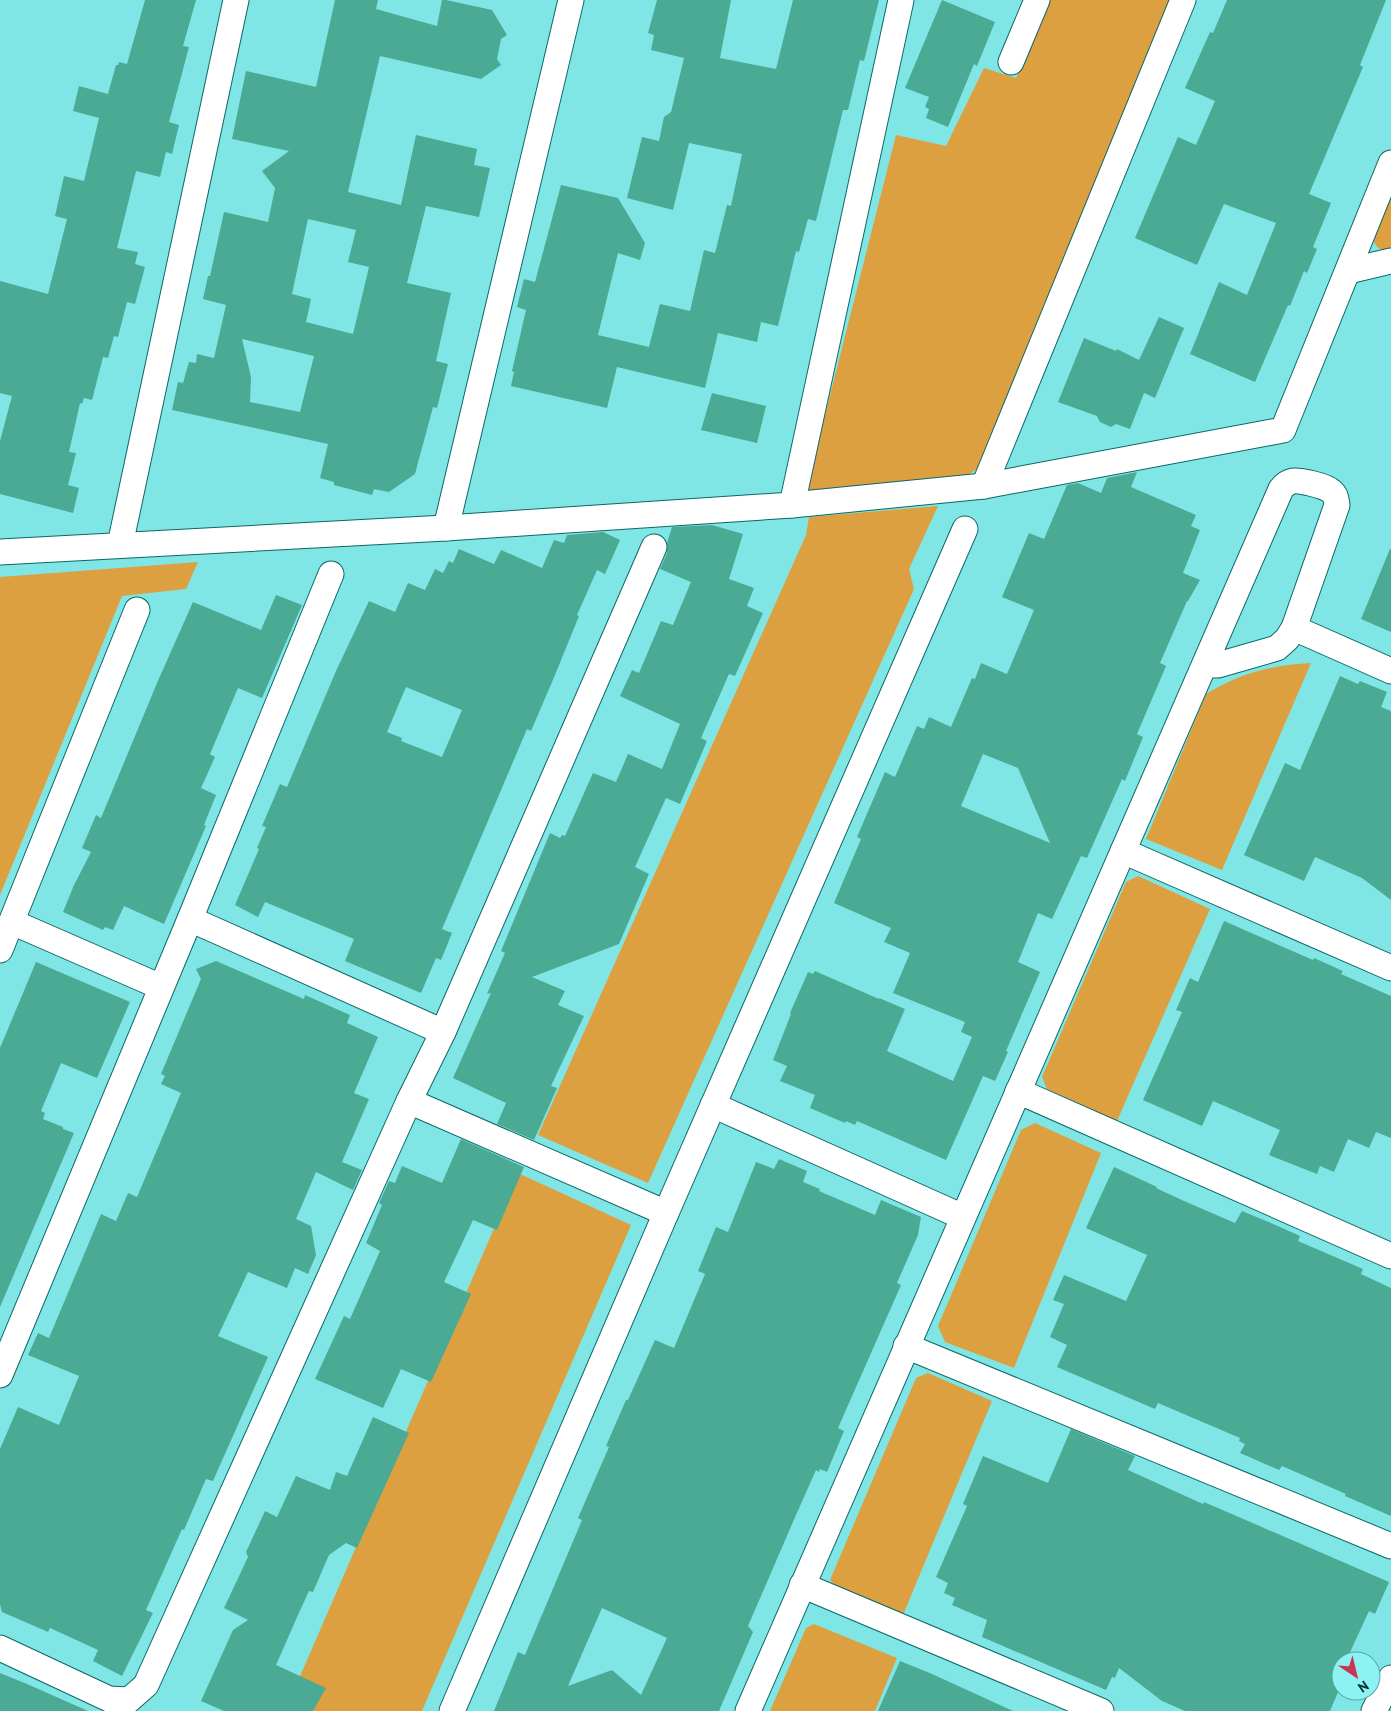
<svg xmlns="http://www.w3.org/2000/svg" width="1391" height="1711" font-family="'PT Sans',sans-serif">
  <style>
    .green { fill: #dda041 }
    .building { fill: #4aaa93; fill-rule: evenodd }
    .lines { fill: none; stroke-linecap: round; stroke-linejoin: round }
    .minor-casing { stroke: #0b6767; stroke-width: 27 }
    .minor { stroke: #fff; stroke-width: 25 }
  </style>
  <rect width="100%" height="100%" fill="#80e6e5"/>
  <g class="green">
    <path d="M1050,0H1172L977,469L968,475L811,492L807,486L896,135L946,146L984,68L1016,78Z"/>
    <path d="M1391,193V251C1381,251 1375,248 1373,238Z"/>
    <path d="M938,506L909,569L914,589L648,1183L538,1135L806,535L809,517Z"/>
    <path d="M198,562L186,589L122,596L0,895V577Z"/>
    <path d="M1311,663L1222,870L1146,839L1206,694C1241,673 1271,665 1311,663Z"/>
    <path d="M1138,876L1210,909L1117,1121L1047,1089L1042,1077L1126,882Z"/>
    <path d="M1035,1123L1101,1153L1014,1368L945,1342L938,1326L1021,1130Z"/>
    <path d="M518,1173L631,1225L422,1711H285Z"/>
    <path d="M928,1373L992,1401L903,1615L839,1589L830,1580L916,1378Z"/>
    <path d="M814,1624L897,1658L875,1711H770L806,1628Z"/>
  </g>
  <g class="building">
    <path d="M145,0H196L183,46L189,47L169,122L179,125L172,154L166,152L160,177L136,171L117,248L138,252L135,264L145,267L135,304L127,302L118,337L114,336L108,358L103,357L92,400L84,398L82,404L80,403L69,452L76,453L68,485L79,488L73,513L0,494V441L12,396L0,393V281L48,294L67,219L55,216L64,176L84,181L99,118L73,111L79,86L108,94L116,65H118L119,62L127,64Z"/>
    <path d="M335,0H378L376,9L437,26L442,0H446L492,10L507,35L501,39L497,59L501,65L481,79L380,56L348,192L401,205L416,135L477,149L474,165L490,168L479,217L426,206L407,283L451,293L436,361L448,364L437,408L433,407L415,474L389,492L374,489L372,495L334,485V482L320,478L328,444L172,410L178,382L183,383L189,362L196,363L197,354L214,358L226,305L203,299L208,276H210L224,212L268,222L275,188L262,171L289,151L232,139L246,71L316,87ZM308,219L356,230L348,262L369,267L353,334L306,322L311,299L292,294ZM242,339L314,356L300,412L250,402L251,377Z"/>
    <path d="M657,0H731L720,58L776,69L793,0H879L864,61L860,60L848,110H843L816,221L808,219L799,252L796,251L778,326L761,322L757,342L718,333L705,388L617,367L607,408L511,386L514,372L512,371L526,310L517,307L524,279L535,282L561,185L618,198L645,243L640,260L618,253L598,335L649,347L660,304L690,311L704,250L715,253L727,205L731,206L742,154L689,143L673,210L627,198L642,137L659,141L664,117L671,112L684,58L651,50L654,35L648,33Z"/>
    <path d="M942,0L995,22L977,66L974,64L948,127L926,118L929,109L925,107L929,97L905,88Z"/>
    <path d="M1227,0H1386L1360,65L1363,67L1309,194L1331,203L1313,247L1317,249L1307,273L1304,271L1290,306L1288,305L1255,382L1190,354L1219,282L1247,295L1276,223L1224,204L1197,265L1135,238L1178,137L1196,145L1215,101L1185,88L1210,32L1213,33Z"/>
    <path d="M1159,317L1184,328L1155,398L1144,393L1130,429L1116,424L1111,427L1100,422L1097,416L1058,402L1084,338L1116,351L1117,349L1139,360Z"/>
    <path d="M712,393L766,406L757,443L701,430Z"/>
    <path d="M1137,472L1131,487L1196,515L1191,526L1200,530L1183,573L1200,580L1188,601H1187L1160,663L1166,666L1137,734L1143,737L1125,781L1122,779L1087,858L1081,856L1052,919L1038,913L1018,962L1040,972L1006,1051L1008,1052L995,1081L983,1076L946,1160L857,1121L855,1125L846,1121L845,1123L810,1108L815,1095L780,1081L787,1066L773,1060L791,1014L790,1013L808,972L813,974L815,971L879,999V998L905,1009L887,1051L953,1081L972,1037L961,1032L965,1022L893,993L910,953L884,942L891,928L834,903L861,839L857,837L885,772L895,777L917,726L924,729L929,717L951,727L972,678L975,679L981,663L1007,674L1034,610L1002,597L1029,533L1044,539L1067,485L1078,483L1101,493L1107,478ZM983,754L1018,768L1050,843L961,806Z"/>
    <path d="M712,525L743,534L729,579L754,588L747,606L763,613L735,676L729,674L701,738L707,741L680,804L666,798L635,867L649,874L619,944L532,977L565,991L558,1005L584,1016L551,1086L557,1088L534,1140L497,1124L506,1103L453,1078L491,993L487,994L505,953L501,951L550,833L560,838L562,835L565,836L593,773L616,782L628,754L662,769L680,724L620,696L632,670L639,673L661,621L673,625L691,582L660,569L667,553V543L672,527Z"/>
    <path d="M603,532L620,540L605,574L597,570L577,615L579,616L555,675L531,731L527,729L442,929L452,933L441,960L436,958L421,993L345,961L354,939L265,902L258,917L235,905L259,849L257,848L266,827L262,826L280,784L287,787L336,671L369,601L395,612L408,583L425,590L435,569L443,573L449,561L453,563L459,549L494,564L501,550L542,568L554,540L564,543L567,535ZM406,687L462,710L442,757L401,741L402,738L387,732Z"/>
    <path d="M1390,549H1391V632L1361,619Z"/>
    <path d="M276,595L302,605L262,698L238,688L210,754L215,757L201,788L216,795L204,825L206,826L164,924L124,906L113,930L105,927L103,930L63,912L74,885L91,852L82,848L96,815L101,818L157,683L193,602L261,630Z"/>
    <path d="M1340,676L1358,684L1360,681L1387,692L1381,707L1391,711V900L1362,878L1315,857L1304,881L1244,855L1285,763L1300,770Z"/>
    <path d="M1224,921L1313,960L1314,958L1343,971L1341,974L1391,996V1138L1376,1132L1369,1148L1348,1139L1334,1172L1320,1166L1317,1174L1269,1155L1280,1130L1213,1101L1202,1126L1143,1100L1182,1012L1176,1010L1190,978L1198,982Z"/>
    <path d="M216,961L304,999L305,995L350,1015L347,1023L378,1037L354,1093L369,1099L342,1162L362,1170L353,1190L316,1172L296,1219L311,1226L316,1255L308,1274L295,1268L287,1288L248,1272L218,1336L268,1357L213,1481L206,1479L184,1530L182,1529L146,1610L153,1613L122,1676L93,1661L98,1650L50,1628L48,1632L2,1612L0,1604V1449L18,1407L59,1425L79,1376L28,1355L38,1333L49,1338L101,1214L116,1221L128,1193L137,1197L181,1093L161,1084L165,1076L161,1074L201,979L196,969Z"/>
    <path d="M36,962L130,1002L97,1078L61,1063L41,1111L45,1113L43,1119L63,1127V1129L74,1133L0,1307V1048Z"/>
    <path d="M461,1139L524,1167L497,1230L473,1220L444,1282L471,1294L431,1382L401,1369L383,1408L315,1379L344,1316L350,1319L380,1251L366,1243L382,1205L379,1203L389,1181L395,1183L402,1166L442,1183Z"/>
    <path d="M779,1159L807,1171L803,1182L820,1189L819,1191L875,1215L881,1200L921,1217L918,1235L897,1283L901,1285L838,1428L844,1431L827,1472L820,1469L819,1472L816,1470L796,1515L748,1626L753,1632L719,1711H494L518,1652L525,1655L582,1520L578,1518L609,1447L606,1446L626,1400H628L655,1340L674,1348L705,1274L698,1271L716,1227L728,1232L756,1162L774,1169ZM602,1608L667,1638L641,1695L612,1670L568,1686Z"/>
    <path d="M1114,1167L1157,1187L1156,1188L1184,1201L1235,1223L1242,1211L1271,1223L1300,1236L1298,1241L1363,1269L1361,1274L1391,1288V1516L1345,1496L1346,1494L1282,1466L1279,1470L1240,1453L1245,1444L1239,1441L1240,1438L1158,1403L1155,1409L1057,1367L1067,1345L1050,1337L1064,1304L1053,1300L1064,1275L1126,1301L1147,1255L1086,1228Z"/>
    <path d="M373,1417L409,1433L357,1548L346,1543L329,1555L313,1592L309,1591L298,1615L276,1665L326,1688L313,1711H224L201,1701L233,1630L248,1620L224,1608L248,1557L246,1552L265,1511L277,1517L296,1476L330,1490L336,1472L347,1476Z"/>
    <path d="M1071,1429L1135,1456L1128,1470L1203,1504L1204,1502L1389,1582L1375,1614L1369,1611L1346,1661H1341V1685L1330,1711H1185L1162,1701L1119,1668L1115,1678L1112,1677L1106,1690L982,1637L987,1620L952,1605L955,1598L944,1593L948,1583L936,1577L967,1506L963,1504L983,1456L1048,1483Z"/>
    <path d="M900,1661L932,1674L1013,1711H878Z"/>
    <path d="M0,1673L27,1684L88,1711H0Z"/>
  </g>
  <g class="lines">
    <g class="minor-casing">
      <g id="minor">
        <path d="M1011,62L1037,0"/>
        <path d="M1348,271L1391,261"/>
        <path d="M984,486L1183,0"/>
        <path d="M792,505L901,0"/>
        <path d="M446,528L571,0"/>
        <path d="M120,545L236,0"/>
        <path d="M0,552L446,528L792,505L984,486L1283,430L1391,163"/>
        <path d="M1294,628L1391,671"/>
        <path d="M1123,851L1391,968"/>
        <path d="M190,919L443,1032"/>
        <path d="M12,922L161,987"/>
        <path d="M0,950L137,610"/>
        <path d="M1018,1091L1391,1256"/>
        <path d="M409,1101L666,1213"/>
        <path d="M713,1105L963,1217"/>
        <path d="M906,1346L1391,1546"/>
        <path d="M0,1375L190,919L331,574"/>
        <path d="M802,1585L1101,1711"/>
        <path d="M0,1648L109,1699L129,1700L146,1685L409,1101L443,1032L654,547"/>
        <path d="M452,1711L666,1213L965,529"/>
        <path d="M748,1711L1281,489C1284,485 1288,482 1293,481C1300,480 1326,486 1331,491C1336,495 1336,499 1337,505L1294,628L1287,639L1277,648L1218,665H1205"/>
        <path d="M1374,1711L1391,1678"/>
      </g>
    </g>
    <use href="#minor" class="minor"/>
  </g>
  <g transform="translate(1356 1676) rotate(145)"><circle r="24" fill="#8df3f2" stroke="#55a6a5"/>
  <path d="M0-4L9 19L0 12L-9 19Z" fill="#c73751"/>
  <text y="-8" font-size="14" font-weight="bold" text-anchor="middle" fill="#023232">N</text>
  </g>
</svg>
